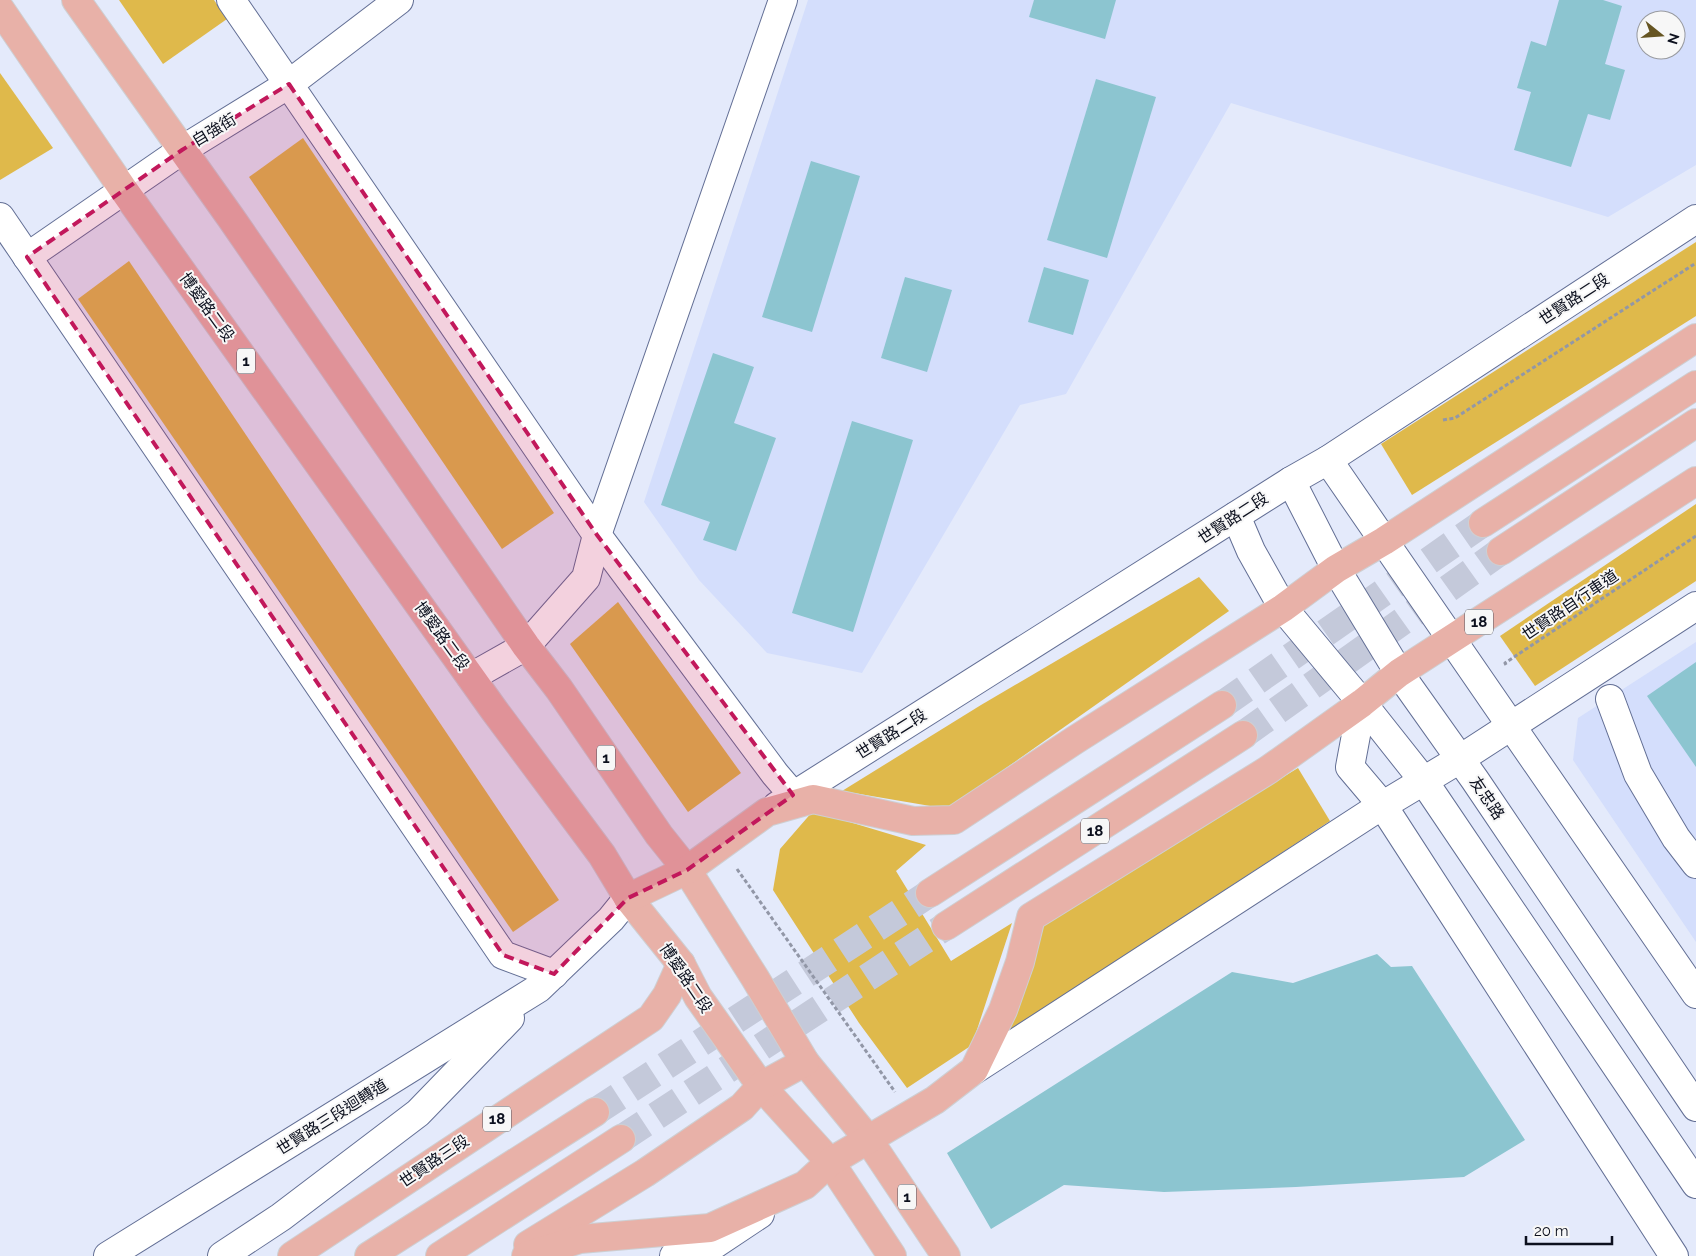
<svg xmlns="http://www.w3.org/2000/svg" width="1696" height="1256" font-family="Raleway,'Noto Sans TC',sans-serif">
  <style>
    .built { fill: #d4defc; fill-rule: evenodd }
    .green { fill: #dfb94b }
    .building { fill: #8cc5d0 }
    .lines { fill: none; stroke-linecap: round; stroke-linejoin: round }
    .major-tunnel { stroke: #c4c9da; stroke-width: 28; stroke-dasharray: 28 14; stroke-linecap: butt }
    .minor-casing { stroke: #636f95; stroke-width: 30 }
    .major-casing { stroke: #cecfd2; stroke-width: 30 }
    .path { stroke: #9297a7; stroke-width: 3; stroke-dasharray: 4 2.5; stroke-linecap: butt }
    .minor { stroke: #fff; stroke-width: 28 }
    .major { stroke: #e8b1a8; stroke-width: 28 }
    .marked { fill: #c2185b; fill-opacity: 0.2; stroke: #c2185b; stroke-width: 4; stroke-dasharray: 10 6; stroke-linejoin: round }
    .labels { text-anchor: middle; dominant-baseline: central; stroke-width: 4; stroke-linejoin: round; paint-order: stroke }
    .shield { fill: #f7f7f7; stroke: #52555f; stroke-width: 1 }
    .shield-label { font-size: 15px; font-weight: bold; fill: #0c101e }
    .street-label { font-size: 16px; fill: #0c101e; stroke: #f7f7f7 }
  </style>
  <rect width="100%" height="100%" fill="#e4eafb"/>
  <g class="built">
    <path d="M808,0H1696V165L1608,217L1231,103L1066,394L1020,405L862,673L767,653L699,580L644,502ZM1646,20H1676V50H1646Z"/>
    <path d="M1696,642V942L1573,760L1578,718Z"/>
  </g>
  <g class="green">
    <path d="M119,0H214L227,19L163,64Z"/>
    <path d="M0,73L53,148L0,180Z"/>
    <path d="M303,138L554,513L502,549L249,177Z"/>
    <path d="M1696,242V316L1412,495L1381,444Z"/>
    <path d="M129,261L559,900L513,932L78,299Z"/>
    <path d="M1696,504V581L1535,686L1500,636Z"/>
    <path d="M1199,577L1229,611L948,809L842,791L981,705Z"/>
    <path d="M618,602L741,773L688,812L570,644Z"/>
    <path d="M1298,768L1330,821L1001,1037L1039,926Z"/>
    <path d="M813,811L926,845L896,871L951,961L1012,923L972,1045L907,1088L859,1023L773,890L780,849Z"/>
  </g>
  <g class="building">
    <path d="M1034,0H1116L1105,39L1029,17Z"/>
    <path d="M1559,0H1603L1622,6L1605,64L1625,70L1610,120L1588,114L1571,167L1514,150L1531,92L1517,88L1531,41L1546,46Z"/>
    <path d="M1096,79L1156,97L1107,258L1047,240Z"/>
    <path d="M811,161L860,176L812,332L762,317Z"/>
    <path d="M1044,267L1089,280L1073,335L1028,322Z"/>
    <path d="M905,277L952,290L927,372L881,358Z"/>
    <path d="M713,353L754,367L734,423L776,438L736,551L703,540L710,522L661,505Z"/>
    <path d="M852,421L913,440L853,632L792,613Z"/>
    <path d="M1696,662V767L1647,696Z"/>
    <path d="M1377,954L1391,967L1412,966L1525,1140L1464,1177L1296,1187L1164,1192L1064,1185L991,1229L947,1153L1232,972L1293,983Z"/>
  </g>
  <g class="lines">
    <g class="major-tunnel">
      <path d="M1222,705L1483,523"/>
      <path d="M1243,735L1501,551"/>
      <path d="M595,1112L930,893"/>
      <path d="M621,1139L946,926"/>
    </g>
    <g class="minor-casing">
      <g id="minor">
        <path d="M231,0L597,535L775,774L793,795"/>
        <path d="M0,217L503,955L554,974"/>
        <path d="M27,257L182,150L289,84L399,0"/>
        <path d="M1328,460L1696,994"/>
        <path d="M1291,481L1336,569L1399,673L1475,780L1696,1107"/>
        <path d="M1236,516L1251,551L1283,608L1362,703L1423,780L1696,1184"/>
        <path d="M471,677L526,646L586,578L597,535L783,0"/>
        <path d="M1610,699L1638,774L1676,838L1696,864"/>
        <path d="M1362,703L1350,767L1383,806L1674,1256"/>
        <path d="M777,806L1291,481L1328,460L1696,219"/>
        <path d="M974,1070L1370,813L1460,759L1696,606"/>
        <path d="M108,1256L539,988L611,919L628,898"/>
        <path d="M222,1256L281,1217L418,1113L510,1018"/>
        <path d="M674,1256L704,1251"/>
        <path d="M697,1256L760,1214"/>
      </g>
    </g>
    <g class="major-casing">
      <g id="major">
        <path d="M76,0L231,218L526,646L559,689L659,835L687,870L755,978L805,1062L868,1139L946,1256"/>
        <path d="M0,9L123,189L494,710L602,855L628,898L681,964L698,997L761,1086L830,1162L892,1256"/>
        <path d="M1483,523L1696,385"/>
        <path d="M1501,551L1696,423"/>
        <path d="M930,893L1222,705"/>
        <path d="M628,898L687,870L767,812L813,799L913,821L954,820L1075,740L1283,608L1336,569L1384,541L1696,338"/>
        <path d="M946,926L1243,735"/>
        <path d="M528,1245L645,1173L742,1107L761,1086L805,1062"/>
        <path d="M292,1256L651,1018L667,995L681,964"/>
        <path d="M369,1256L595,1112"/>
        <path d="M440,1256L621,1139"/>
        <path d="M526,1256L580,1239L710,1228L805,1185L830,1162L935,1100L974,1070L1003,1010L1020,962L1031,917L1268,770L1362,703L1399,673L1696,481"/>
      </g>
    </g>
    <g class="path">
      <path d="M1443,420L1455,418L1696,263"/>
      <path d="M1506,665L1505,663L1696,536"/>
      <path d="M737,869L895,1092"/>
    </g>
    <use href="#minor" class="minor"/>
    <use href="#major" class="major"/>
  </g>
  <path class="marked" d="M289,84L597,535L793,795L687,870L628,898L554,974L503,955L27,257L182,150Z"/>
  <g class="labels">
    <g class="shield">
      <rect x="237" y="348.5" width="18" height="25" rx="4"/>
      <rect x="1465" y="609.5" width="28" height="25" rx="4"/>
      <rect x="597" y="745.5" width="18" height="25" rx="4"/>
      <rect x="1081" y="818.5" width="28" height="25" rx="4"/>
      <rect x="483" y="1106.5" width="28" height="25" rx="4"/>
      <rect x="898" y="1184.5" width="18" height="25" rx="4"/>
    </g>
    <g class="shield-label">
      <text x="246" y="361">1</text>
      <text x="1479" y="622">18</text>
      <text x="606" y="758">1</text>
      <text x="1095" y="831">18</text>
      <text x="497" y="1119">18</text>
      <text x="907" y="1197">1</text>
    </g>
    <g class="street-label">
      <text transform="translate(214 130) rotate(-31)">自強街</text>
      <text transform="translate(1574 299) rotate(-33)">世賢路二段</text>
      <text transform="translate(207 307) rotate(54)">博愛路二段</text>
      <text transform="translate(1233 518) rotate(-33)">世賢路二段</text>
      <text transform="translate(1570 605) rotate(-34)">世賢路自行車道</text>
      <text transform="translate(442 636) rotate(54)">博愛路二段</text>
      <text transform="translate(891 734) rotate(-32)">世賢路二段</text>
      <text transform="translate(1487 798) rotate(56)">友忠路</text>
      <text transform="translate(686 978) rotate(56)">博愛路二段</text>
      <text transform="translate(332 1117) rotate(-32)">世賢路三段迴轉道</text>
      <text transform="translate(434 1161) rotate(-34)">世賢路三段</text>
    </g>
  </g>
  <g transform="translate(1661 35) rotate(107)"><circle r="24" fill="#f7f7f7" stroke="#999ba0"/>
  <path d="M0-4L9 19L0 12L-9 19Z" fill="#665522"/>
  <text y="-8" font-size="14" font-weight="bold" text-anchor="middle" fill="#0c101e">N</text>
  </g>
  <path d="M1526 1236v8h86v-8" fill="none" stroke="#0c101e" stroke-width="2.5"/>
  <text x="1534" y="1236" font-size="15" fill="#0c101e" stroke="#f7f7f7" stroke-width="4" paint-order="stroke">20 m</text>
</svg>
